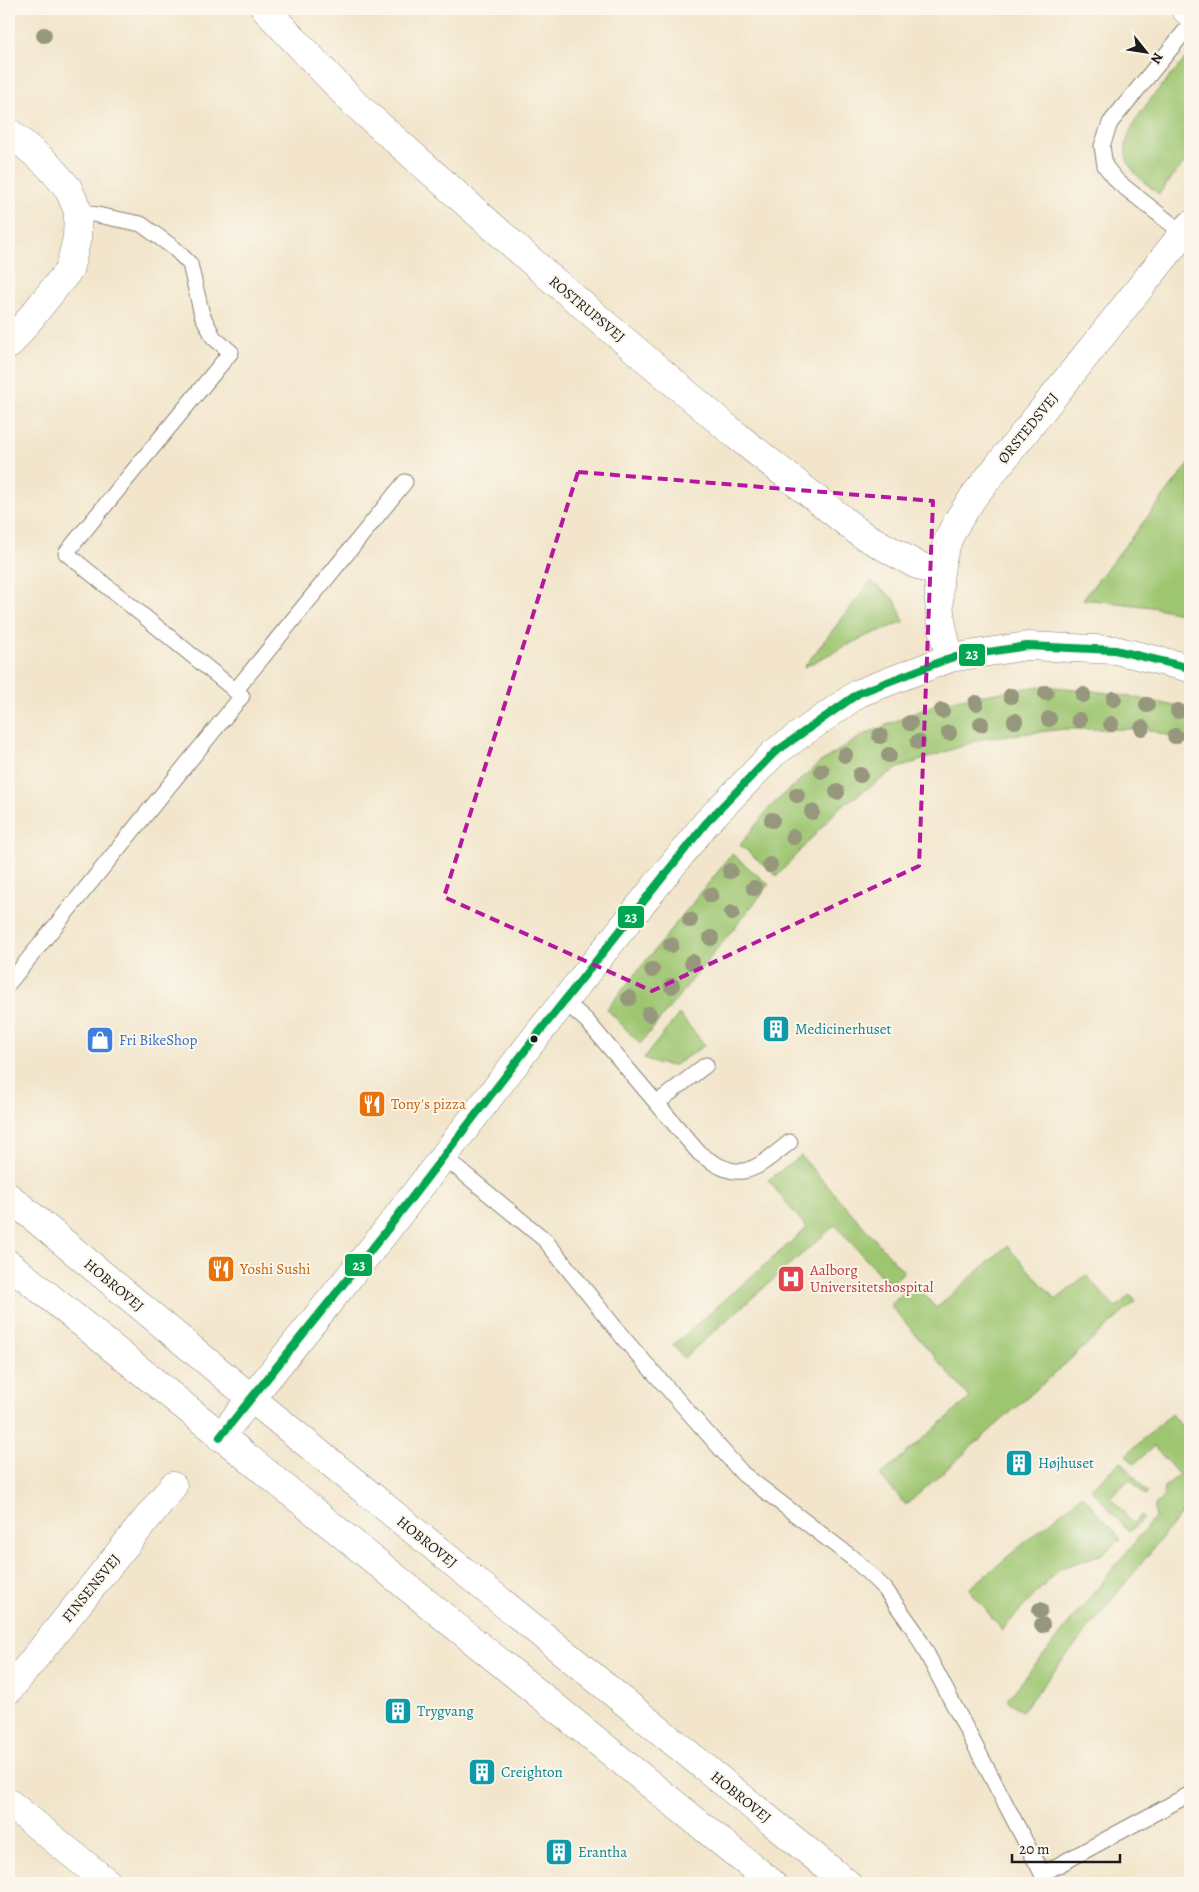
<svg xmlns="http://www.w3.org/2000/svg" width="1199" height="1892" font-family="Alegreya,serif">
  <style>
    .green { fill: #9ec671; stroke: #5d7146 }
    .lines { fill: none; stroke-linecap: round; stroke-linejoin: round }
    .lane-casing { stroke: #878074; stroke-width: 17 }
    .street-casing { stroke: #878074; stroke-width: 29 }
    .secondary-casing { stroke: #878074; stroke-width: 29 }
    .lane { stroke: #fff; stroke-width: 15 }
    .street { stroke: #fff; stroke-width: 28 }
    .secondary { stroke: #fff; stroke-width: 28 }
    .bus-1-casing { stroke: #fbf7ec; stroke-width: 11 }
    .bus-1 { stroke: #00a651; stroke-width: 8 }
    .tree { fill: #96977b }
    .marked { fill: none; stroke: #b5179e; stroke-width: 4; stroke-dasharray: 10 6; stroke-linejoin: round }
    .bus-dot { fill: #1c1c1c; stroke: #fbf7ec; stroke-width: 2 }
    .labels { text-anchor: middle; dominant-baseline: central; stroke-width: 4; stroke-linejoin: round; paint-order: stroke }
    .street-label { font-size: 15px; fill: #1c1c1c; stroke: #fbf7ec }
    .culture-label { font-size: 15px; fill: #0d838f; stroke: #fbf7ec; text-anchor: start }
    .shop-label { font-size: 15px; fill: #366cbe; stroke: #fbf7ec; text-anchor: start }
    .food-label { font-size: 15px; fill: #c56008; stroke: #fbf7ec; text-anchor: start }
    .health-label { font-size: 15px; fill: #be3a42; stroke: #fbf7ec; text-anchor: start }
    .line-badge { stroke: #fbf7ec; stroke-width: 2 }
    .badge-label { font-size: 14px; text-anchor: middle; font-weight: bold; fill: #fff }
  </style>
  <rect width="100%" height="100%" fill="#fbf7ec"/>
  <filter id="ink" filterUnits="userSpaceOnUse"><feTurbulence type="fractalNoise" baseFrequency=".02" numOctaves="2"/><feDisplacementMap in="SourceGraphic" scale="10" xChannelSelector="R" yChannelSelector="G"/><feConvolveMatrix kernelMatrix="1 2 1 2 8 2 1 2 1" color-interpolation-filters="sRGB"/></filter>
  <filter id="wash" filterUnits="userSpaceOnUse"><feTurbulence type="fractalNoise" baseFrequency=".0096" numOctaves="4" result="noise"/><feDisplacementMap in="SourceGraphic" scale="20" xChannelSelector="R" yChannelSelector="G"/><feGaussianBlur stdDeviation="1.12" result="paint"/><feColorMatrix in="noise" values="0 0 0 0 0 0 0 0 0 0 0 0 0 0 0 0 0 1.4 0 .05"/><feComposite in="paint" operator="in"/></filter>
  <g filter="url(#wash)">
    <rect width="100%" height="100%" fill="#f2e5cb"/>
    <g class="green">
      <path d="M1185,59L1190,63V156L1159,194C1148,185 1136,177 1129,164C1112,132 1166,83 1185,59Z"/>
      <path d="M1190,463V615L1152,607L1083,599Z"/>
      <path d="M871,581L895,600L904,622L864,637L804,667Z"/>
      <path d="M1039,686C1091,689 1140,697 1190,710V742L1146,729H1064L985,738L896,769L840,807L777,876L740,845L770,807L819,763L863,735L941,702Z"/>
      <path d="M732,854L769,885L640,1044L607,1009Z"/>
      <path d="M679,1014L705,1045L673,1066L655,1063L644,1058Z"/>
      <path d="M801,1156L904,1272L889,1285L835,1225L684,1358L673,1345L807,1228L768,1180Z"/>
      <path d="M1007,1246L1056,1300L1086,1275L1115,1308L1130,1295L1136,1301L906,1505L880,1476L970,1398L890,1305L914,1283L936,1308Z"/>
      <path d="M1171,1414L1190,1436V1503L1022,1711L1007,1700L1155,1517V1505L1163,1498L1164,1487L1179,1475L1154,1446L1134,1464L1126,1455Z"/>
      <path d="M1121,1461L1148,1493L1145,1496L1130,1479L1110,1497L1133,1523L1141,1516L1144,1519L1129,1532L1091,1489Z"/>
      <path d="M1082,1495L1121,1539L1102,1554L1059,1569L1002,1630L969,1589Z"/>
    </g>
  </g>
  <g filter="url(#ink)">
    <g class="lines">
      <g class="lane-casing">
        <g id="lane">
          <path d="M1189,238L1118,182L1105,166L1102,146L1110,123L1190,25"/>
          <path d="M235,691L405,482"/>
          <path d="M9,983L242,696L66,553L231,352L214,338L202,315L190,264L174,248L141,224L78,211"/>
          <path d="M564,1001L586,1020L699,1153C741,1185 753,1171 790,1142"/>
          <path d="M657,1103L706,1065"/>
          <path d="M444,1157L545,1240L625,1340L743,1474L855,1560L885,1589L915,1631L1047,1883"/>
          <path d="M1042,1874L1190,1794"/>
        </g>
      </g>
      <g class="street-casing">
        <g id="street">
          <path d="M265,9L354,103L546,274L738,437L861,534L915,564L938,573"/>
          <path d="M1185,9L1190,13"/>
          <path d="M9,132L46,163L68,188L78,211L77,238L69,270L9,345"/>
          <path d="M950,658C938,618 933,579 948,540C954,524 965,510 974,496L1190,225"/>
          <path d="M220,1437L383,1235L537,1035L706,823L774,753L859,693L950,658L1027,646L1115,650L1190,668"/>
          <path d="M9,1690L173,1486"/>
          <path d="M9,1803L108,1883"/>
        </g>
      </g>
      <g class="secondary-casing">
        <g id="secondary">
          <path d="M9,1197L251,1398L847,1883"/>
          <path d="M9,1264L772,1883"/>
        </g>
      </g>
      <use href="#lane" class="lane"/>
      <use href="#street" class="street"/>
      <use href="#secondary" class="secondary"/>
      <g class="bus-1-casing">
        <path id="bus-1" d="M220,1437L383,1235L537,1035L706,823L774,753L859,693L950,658L1027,646L1115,650L1190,668"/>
      </g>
      <use href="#bus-1" class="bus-1"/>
    </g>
    <g class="tree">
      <circle cx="44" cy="35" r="8"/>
      <circle cx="1046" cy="693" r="8"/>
      <circle cx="1083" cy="695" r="8"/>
      <circle cx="1011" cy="696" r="8"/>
      <circle cx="1114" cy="699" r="8"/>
      <circle cx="976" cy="703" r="8"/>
      <circle cx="1147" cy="705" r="8"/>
      <circle cx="942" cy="711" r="8"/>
      <circle cx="1178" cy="711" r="8"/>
      <circle cx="1049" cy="719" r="8"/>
      <circle cx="1079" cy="720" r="8"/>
      <circle cx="1015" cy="721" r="8"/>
      <circle cx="910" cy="723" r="8"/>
      <circle cx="981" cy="724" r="8"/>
      <circle cx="1111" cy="724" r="8"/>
      <circle cx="1142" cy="728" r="8"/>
      <circle cx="949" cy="733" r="8"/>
      <circle cx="880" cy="736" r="8"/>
      <circle cx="1175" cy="736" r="8"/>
      <circle cx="918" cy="742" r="8"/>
      <circle cx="845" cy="755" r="8"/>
      <circle cx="889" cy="755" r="8"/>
      <circle cx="822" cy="771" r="8"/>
      <circle cx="860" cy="775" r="8"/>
      <circle cx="837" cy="792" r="8"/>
      <circle cx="797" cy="795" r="8"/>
      <circle cx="812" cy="812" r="8"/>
      <circle cx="772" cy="820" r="8"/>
      <circle cx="793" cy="837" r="8"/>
      <circle cx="770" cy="865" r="8"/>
      <circle cx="730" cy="871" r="8"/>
      <circle cx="754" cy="888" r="8"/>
      <circle cx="711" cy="895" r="8"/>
      <circle cx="732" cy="913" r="8"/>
      <circle cx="690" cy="920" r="8"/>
      <circle cx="711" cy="938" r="8"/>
      <circle cx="671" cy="945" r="8"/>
      <circle cx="692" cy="962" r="8"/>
      <circle cx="652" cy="970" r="8"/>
      <circle cx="672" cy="986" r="8"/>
      <circle cx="629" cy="998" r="8"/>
      <circle cx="649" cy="1014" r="8"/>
      <circle cx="1040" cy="1610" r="8"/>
      <circle cx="1042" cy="1625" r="8"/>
    </g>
  </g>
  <path class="marked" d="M578,472L933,501L919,866L652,991L444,897Z"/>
  <defs>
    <g id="building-square" transform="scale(1.4375)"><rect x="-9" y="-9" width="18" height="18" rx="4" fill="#0f9aa8" stroke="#fbf7ec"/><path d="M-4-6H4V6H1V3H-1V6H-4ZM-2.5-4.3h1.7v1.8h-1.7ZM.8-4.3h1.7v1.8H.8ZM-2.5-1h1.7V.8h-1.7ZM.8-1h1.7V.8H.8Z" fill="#fff"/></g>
    <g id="shop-square" transform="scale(1.4375)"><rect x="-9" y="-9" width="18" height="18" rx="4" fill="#3f7fe0" stroke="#fbf7ec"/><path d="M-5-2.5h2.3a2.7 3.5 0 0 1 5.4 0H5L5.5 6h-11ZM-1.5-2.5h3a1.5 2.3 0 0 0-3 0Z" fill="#fff"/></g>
    <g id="restaurant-square" transform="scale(1.4375)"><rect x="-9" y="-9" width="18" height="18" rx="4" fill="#e8710a" stroke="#fbf7ec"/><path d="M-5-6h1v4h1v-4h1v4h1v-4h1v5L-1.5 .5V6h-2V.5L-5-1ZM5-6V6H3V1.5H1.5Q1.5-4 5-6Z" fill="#fff"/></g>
    <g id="hospital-square" transform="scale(1.4375)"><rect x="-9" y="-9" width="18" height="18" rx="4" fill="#e0444e" stroke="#fbf7ec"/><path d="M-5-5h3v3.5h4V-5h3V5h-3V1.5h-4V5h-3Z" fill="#fff"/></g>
  </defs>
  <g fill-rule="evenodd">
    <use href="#building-square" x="776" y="1029"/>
    <use href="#shop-square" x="100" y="1040"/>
    <use href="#restaurant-square" x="372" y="1104"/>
    <use href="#restaurant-square" x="221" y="1269"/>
    <use href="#hospital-square" x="791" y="1279"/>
    <use href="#building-square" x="1019" y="1463"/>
    <use href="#building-square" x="398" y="1711"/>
    <use href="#building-square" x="482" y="1772"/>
    <use href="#building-square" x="559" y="1852"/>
  </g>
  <circle class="bus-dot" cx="534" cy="1039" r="4.5"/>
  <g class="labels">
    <g class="street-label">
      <text transform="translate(587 309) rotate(40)">ROSTRUPSVEJ</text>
      <text transform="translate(1028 428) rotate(-51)">ØRSTEDSVEJ</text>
      <text transform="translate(114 1285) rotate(40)">HOBROVEJ</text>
      <text transform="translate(427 1542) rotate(39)">HOBROVEJ</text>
      <text transform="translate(91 1588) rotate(-51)">FINSENSVEJ</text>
      <text transform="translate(741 1797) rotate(39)">HOBROVEJ</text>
    </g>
    <g class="culture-label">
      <text x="795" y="1029">Medicinerhuset</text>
      <text x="1038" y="1463">Højhuset</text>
      <text x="417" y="1711">Trygvang</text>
      <text x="501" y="1772">Creighton</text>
      <text x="578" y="1852">Erantha</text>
    </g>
    <g class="shop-label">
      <text x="119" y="1040">Fri BikeShop</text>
    </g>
    <g class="food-label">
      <text x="391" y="1104">Tony's pizza</text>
      <text x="240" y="1269">Yoshi Sushi</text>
    </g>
    <g class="health-label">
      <text x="810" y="1270">Aalborg<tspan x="810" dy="17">Universitetshospital</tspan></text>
    </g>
  </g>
  <g class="line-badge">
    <rect x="958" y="643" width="28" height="24" rx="5" fill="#00a651"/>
    <rect x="617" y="905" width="28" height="24" rx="5" fill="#00a651"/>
    <rect x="344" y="1253" width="29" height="24" rx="5" fill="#00a651"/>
  </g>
  <g class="badge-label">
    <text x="972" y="659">23</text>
    <text x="631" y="922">23</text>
    <text x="359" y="1270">23</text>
  </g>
  <rect width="1199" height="1892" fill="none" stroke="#fbf7ec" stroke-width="30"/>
  <g transform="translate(1146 52) rotate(120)" stroke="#fbf7ec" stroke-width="4" paint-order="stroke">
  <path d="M0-4L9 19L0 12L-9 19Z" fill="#1c1c1c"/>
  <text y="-8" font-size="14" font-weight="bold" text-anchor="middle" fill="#1c1c1c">N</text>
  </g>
  <path d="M1012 1854v8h108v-8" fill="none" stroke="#1c1c1c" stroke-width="2.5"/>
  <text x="1019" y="1854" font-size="15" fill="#1c1c1c" stroke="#fbf7ec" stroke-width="4" paint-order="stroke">20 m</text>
</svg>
